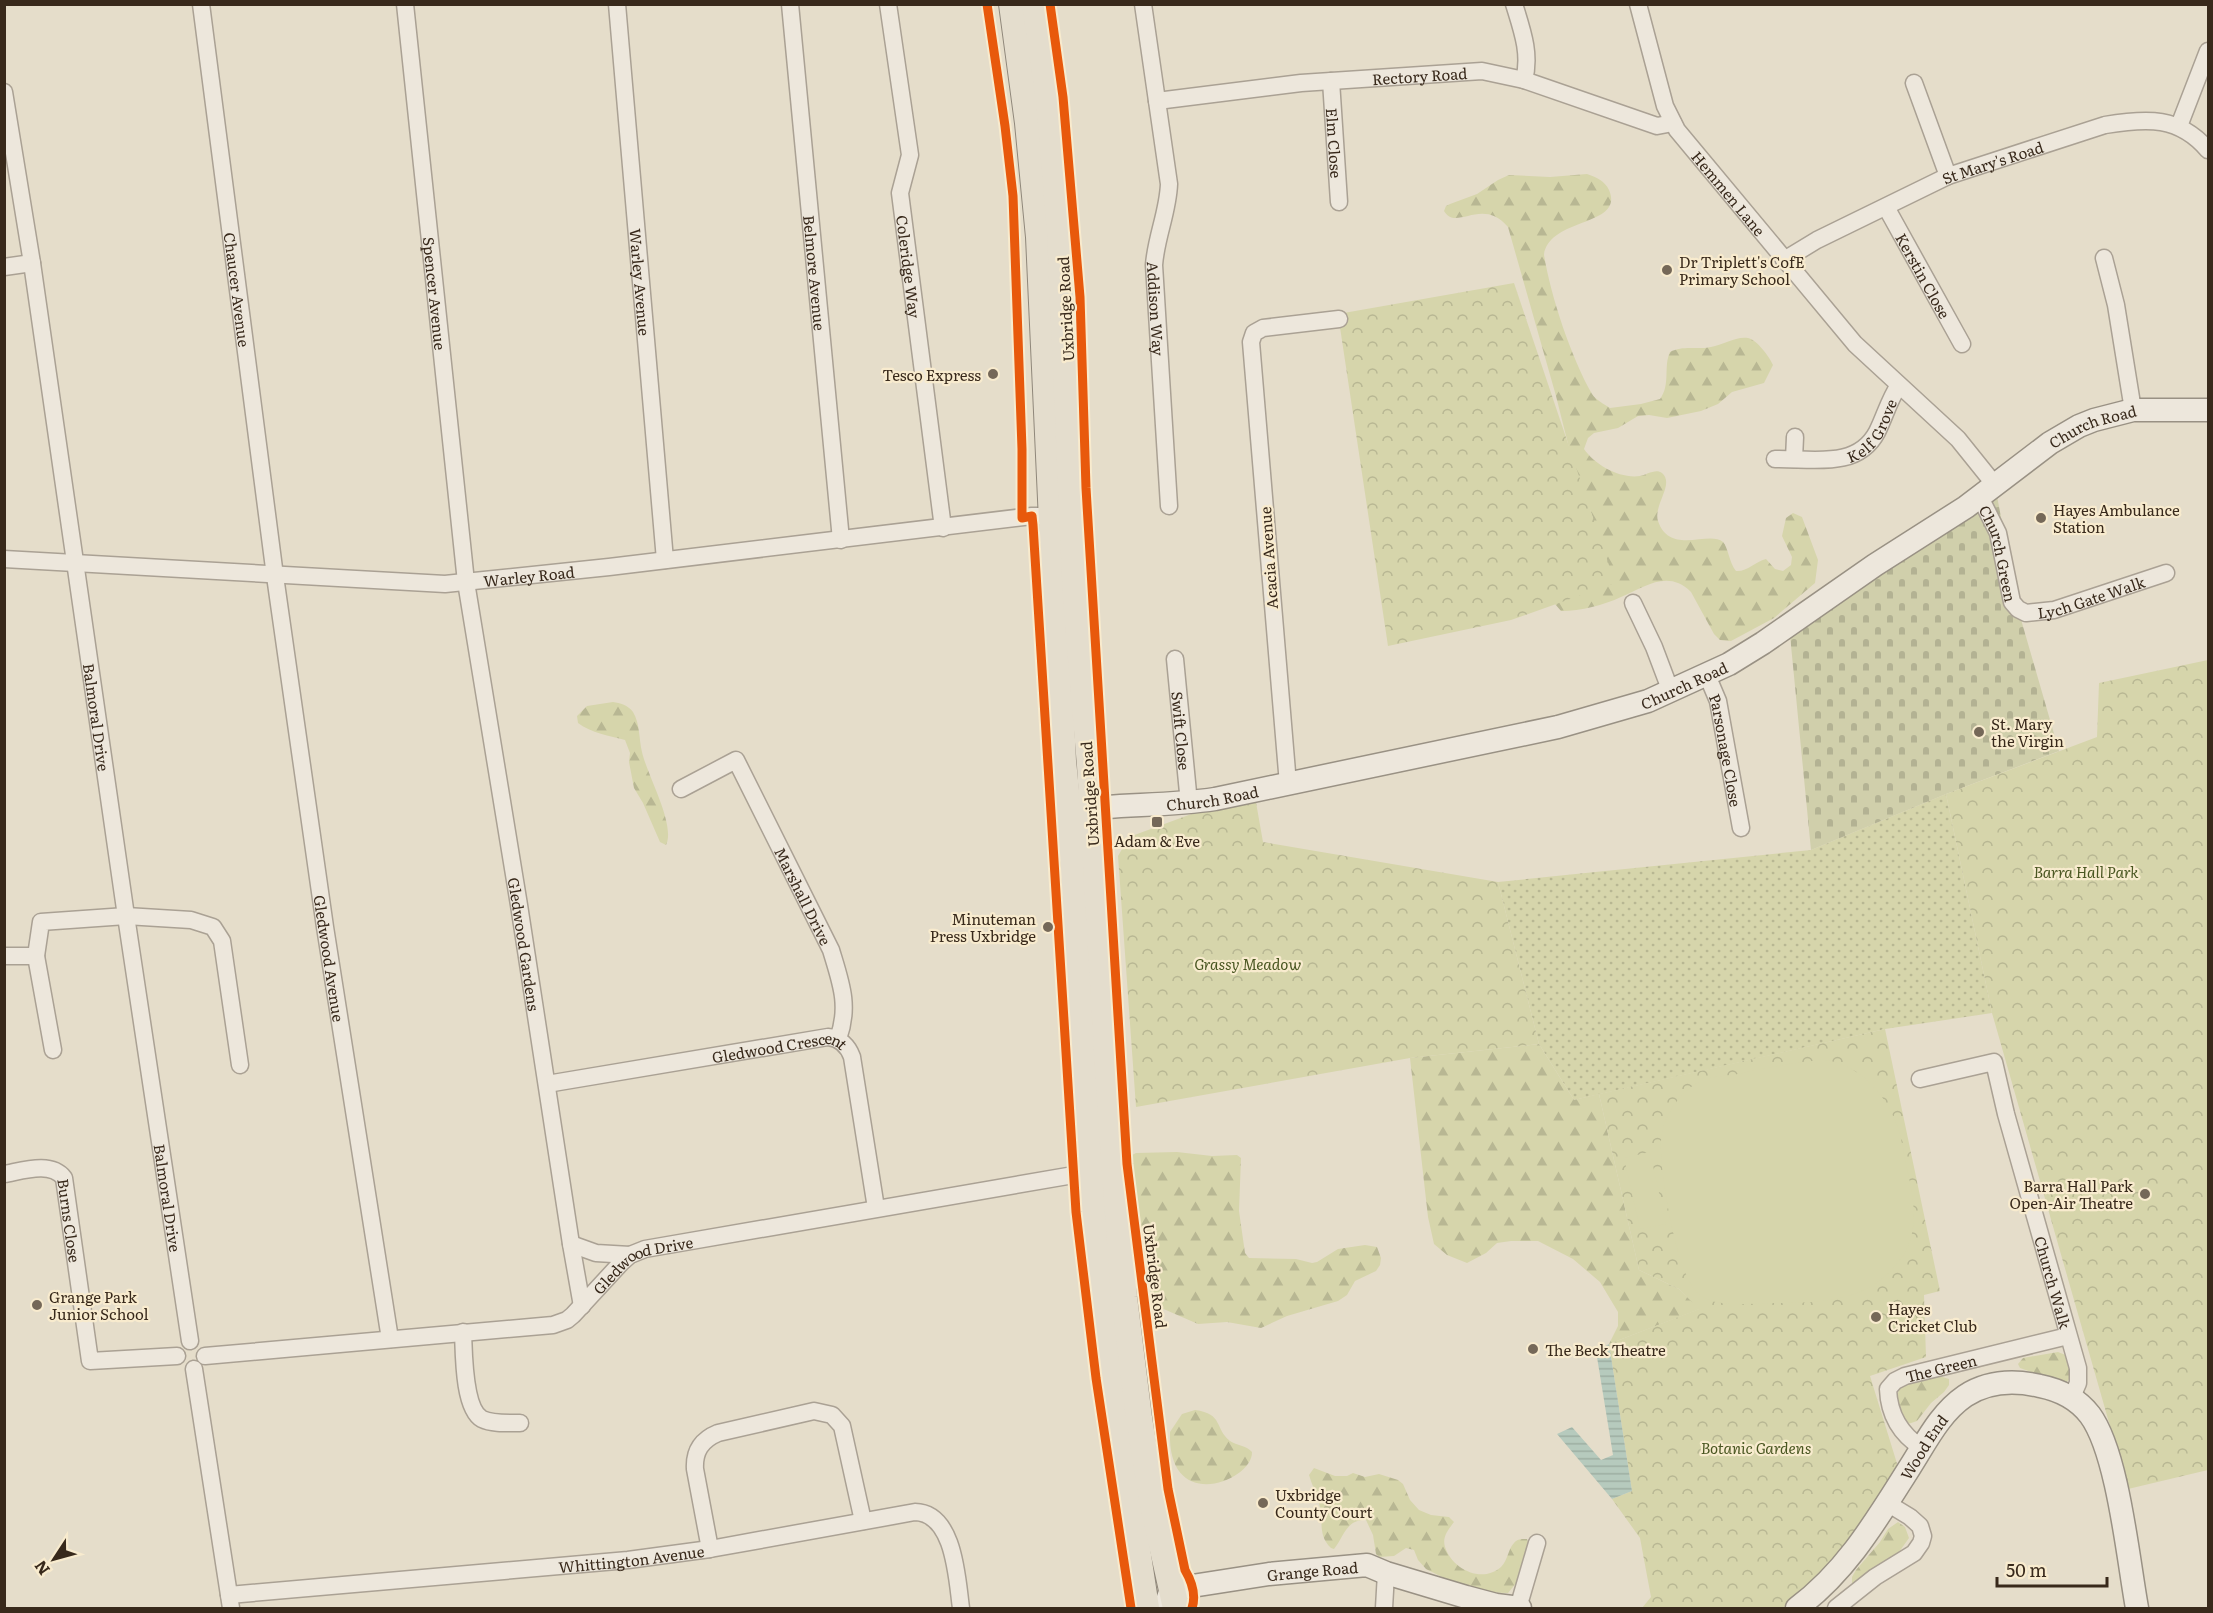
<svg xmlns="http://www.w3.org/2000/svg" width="2213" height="1613" font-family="Literata,serif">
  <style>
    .grass { fill: url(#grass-dots) }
    .forest { fill: url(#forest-firs) }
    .cemetery { fill: url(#cemetery-stones) }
    .park { fill: url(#park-crowns) }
    .garden { fill: #d6d5ab }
    .water { fill: url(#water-rules) }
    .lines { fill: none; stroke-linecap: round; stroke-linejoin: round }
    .street-casing { stroke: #aaa194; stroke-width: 19 }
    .secondary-casing { stroke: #999184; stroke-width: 25 }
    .primary-casing { stroke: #8f877a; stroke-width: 28 }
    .street { stroke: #ede7dc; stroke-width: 16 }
    .secondary { stroke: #ede7dc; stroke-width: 22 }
    .primary { stroke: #e4ddcd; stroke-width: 26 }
    .cycleway-casing { stroke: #f8ebce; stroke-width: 13 }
    .cycleway { stroke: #e8590c; stroke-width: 9 }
    .poi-dot { fill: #756858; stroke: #f8ebce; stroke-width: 2 }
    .labels { text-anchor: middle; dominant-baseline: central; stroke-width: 4.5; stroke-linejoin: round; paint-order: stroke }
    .street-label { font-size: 15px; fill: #38291b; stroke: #f8ebce }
    .poi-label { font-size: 15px; fill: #38291b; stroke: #f8ebce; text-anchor: start }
    .park-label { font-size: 15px; font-style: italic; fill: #495621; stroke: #f8ebce }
  </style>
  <defs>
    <pattern id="grass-dots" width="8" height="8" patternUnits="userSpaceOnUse" patternTransform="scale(1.5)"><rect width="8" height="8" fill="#d6d5ab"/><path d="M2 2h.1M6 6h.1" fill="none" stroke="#b8b793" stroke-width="1.8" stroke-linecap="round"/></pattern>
    <pattern id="forest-firs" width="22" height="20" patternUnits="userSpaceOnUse" patternTransform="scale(1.5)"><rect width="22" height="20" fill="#d6d5ab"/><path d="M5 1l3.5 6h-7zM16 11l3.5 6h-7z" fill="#b8b793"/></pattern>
    <pattern id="cemetery-stones" width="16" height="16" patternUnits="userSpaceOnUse" patternTransform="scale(1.5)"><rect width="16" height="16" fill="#d0cfab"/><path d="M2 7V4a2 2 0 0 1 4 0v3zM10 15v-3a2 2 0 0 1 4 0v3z" fill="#b3b293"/></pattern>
    <pattern id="park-crowns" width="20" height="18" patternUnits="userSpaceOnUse" patternTransform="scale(1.5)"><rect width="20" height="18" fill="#d6d5ab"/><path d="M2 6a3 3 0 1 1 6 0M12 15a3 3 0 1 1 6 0" fill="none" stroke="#b8b793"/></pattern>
    <pattern id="water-rules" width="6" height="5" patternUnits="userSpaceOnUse" patternTransform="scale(1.5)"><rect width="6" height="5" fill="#b6cabd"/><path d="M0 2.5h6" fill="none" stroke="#9daea2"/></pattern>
  </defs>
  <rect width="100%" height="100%" fill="#e5ddca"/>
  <path class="grass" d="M1946,794L1992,1013L1885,1029L1574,1100L1539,1044L1498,882L1811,850Z"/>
  <g class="forest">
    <path d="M1587,174C1596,177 1605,181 1609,190C1625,227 1549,217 1544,255C1551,297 1571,357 1592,394C1596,400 1604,404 1610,408L1641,404L1660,399C1671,384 1663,367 1670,352C1683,345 1697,350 1711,347C1723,345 1736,336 1748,338C1757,340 1769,356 1773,365L1764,383L1732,392L1718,404L1701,411L1667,418L1649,415L1638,416L1618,428L1594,433L1588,438L1584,449C1595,465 1620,479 1640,476C1646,475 1656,468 1662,473C1675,484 1653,505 1658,521C1670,556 1709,530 1723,542C1728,547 1729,562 1736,571C1747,572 1755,562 1766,559L1775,569L1783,571L1791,565L1792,557L1782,536L1786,518L1793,513L1802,517L1818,560L1815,583L1774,618L1731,641L1720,640L1714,634L1691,592C1668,569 1645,587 1621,597C1604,605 1581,611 1561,611L1555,604L1592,529L1593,518L1572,460L1556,396L1508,227C1482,196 1456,232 1444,211L1446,206L1450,204L1477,194L1498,180L1509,175L1550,177Z"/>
    <path d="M613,702C620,703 628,705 633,712C640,723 639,740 642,752C647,775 676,825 666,845L660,842L643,803L634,788L629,762L630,753L625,740C610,736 591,733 578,723L577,716L587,706Z"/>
    <path d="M1539,1044L1574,1100L1599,1094L1639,1270L1679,1289L1700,1309L1609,1344L1618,1326V1312L1600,1282L1573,1259L1538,1241H1511L1497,1243L1486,1253L1467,1263L1447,1255L1434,1244L1428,1217L1410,1058Z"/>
    <path d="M1177,1152L1212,1156L1237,1155L1241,1158L1239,1211L1245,1253L1249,1258L1296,1259L1312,1263L1317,1262L1338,1249L1365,1245L1377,1247L1381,1258L1380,1265L1376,1271L1355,1281L1347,1295L1338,1301L1287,1316L1261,1328L1227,1322L1198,1324L1159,1307L1151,1293L1129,1160L1130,1156L1136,1153Z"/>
    <path d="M2058,1352L2068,1356L2070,1378L2065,1384L2020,1368L2018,1364L2023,1358Z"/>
    <path d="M1939,1376L1949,1379V1385L1944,1392L1931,1403L1917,1421L1908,1424C1900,1415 1890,1393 1905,1384C1914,1379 1929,1378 1939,1376Z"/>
    <path d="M1195,1410C1224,1414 1214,1428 1230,1441C1237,1446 1246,1445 1252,1452C1253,1481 1167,1515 1170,1432L1182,1414Z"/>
    <path d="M1314,1468L1335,1476H1347L1353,1473L1365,1477L1379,1474L1398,1480L1403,1484L1410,1500L1419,1510L1431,1515L1449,1517L1454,1522C1448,1530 1442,1537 1445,1547C1452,1569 1482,1584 1501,1567C1508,1560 1508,1549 1514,1543C1517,1539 1522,1539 1527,1539L1528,1542L1525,1562L1517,1582L1508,1593L1479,1592L1462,1587L1426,1569L1418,1560L1414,1550L1406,1548L1394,1556L1379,1557L1376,1554L1373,1535L1366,1520C1346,1519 1344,1537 1334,1549L1331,1548C1317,1535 1324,1520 1319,1503C1316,1493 1312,1485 1309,1475Z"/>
    <path d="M1898,1522L1905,1527L1909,1538L1899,1552L1852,1585V1577L1856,1570L1880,1542L1888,1529Z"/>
  </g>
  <path class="cemetery" d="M1995,485L2018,609L2059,751L1946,794L1811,850L1789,625Z"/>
  <g class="park">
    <path d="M1514,283L1615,583L1511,620L1388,646L1338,314Z"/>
    <path d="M2208,660V1470L2128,1489L1992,1013L1946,794L2097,737L2099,683Z"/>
    <path d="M1254,791L1263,842L1498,882L1539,1044L1410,1058L1136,1107L1118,856L1129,837Z"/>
    <path d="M1885,1029L1940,1291L1924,1295L1926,1357L1870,1376L1899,1470L1854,1540L1811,1589L1782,1608H1642L1651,1597L1640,1538L1612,1499L1632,1491L1609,1344L1699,1309L1679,1289L1639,1270L1599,1094Z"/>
  </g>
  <g class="garden">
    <path d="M1823,1060C1858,1063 1885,1093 1897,1125C1902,1139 1904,1155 1907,1169C1914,1199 1920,1230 1902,1257C1871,1303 1821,1303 1772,1303C1756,1303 1738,1306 1722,1303C1712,1302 1702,1299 1695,1290C1676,1269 1659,1170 1661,1141C1662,1123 1671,1106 1684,1093C1689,1088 1696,1083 1702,1081C1713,1076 1726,1076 1738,1074C1766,1068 1794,1062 1823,1060Z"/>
    <path d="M1650,1152L1666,1224L1640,1229L1624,1158Z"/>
  </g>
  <path class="water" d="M1609,1344L1632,1491L1612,1499L1557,1434L1572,1427L1601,1460L1613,1455L1596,1351Z"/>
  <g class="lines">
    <g class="street-casing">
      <g id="street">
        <path id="s1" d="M201,4L275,576L325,927L390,1339"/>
        <path id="s2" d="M405,4L466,582L519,905L571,1244L582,1306"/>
        <path id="s3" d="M617,4L665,560"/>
        <path id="s4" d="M790,4L841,540"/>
        <path id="s5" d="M888,4L910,155L900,193L943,528"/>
        <path id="s6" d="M1143,4L1169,184C1168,212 1156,237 1154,265L1169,506"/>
        <path d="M1514,4C1522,30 1531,54 1524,80"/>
        <path id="s7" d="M1638,4L1665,106L1677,130L1855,344L1958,439L1995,485"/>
        <path id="s8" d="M1331,81L1339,202"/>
        <path d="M1914,83L1948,176"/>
        <path id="s9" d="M4,92L32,263L126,916L190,1341"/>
        <path id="s10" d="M1157,101L1301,83L1482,71L1524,80L1657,126L1673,123"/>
        <path d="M2179,126L2208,51"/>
        <path id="s11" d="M1886,207L1962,344"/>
        <path d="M2104,258L2116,305L2133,410"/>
        <path id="s12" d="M1784,260L1817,240L1948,176L2105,125C2147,118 2179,116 2208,150"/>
        <path d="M4,267L32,263"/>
        <path id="s13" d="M1775,459C1811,458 1857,470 1877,432C1885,416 1889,400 1899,385"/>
        <path d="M1794,459L1795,437"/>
        <path id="s14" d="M1980,497L1998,533L2012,602L2018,609L2026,613L2054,610L2166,573"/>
        <path id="s15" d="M4,559L445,584L609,567L1032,516H1051"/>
        <path d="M1633,603L1654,647L1671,692"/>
        <path id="s16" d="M1175,659L1189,803"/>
        <path id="s17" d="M1707,675L1718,701L1741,828"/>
        <path d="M1288,784L1251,342L1254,333L1263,328L1339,319"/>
        <path id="s18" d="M681,789L736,760L831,950C841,983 850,1006 838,1039"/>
        <path d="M4,956H36L41,922L126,916L191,920L213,927L222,941L240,1065"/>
        <path d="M36,956L53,1050"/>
        <path id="s19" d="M1920,1079L1994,1062L2006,1114L2078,1368V1383L2072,1397"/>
        <path id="s20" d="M547,1084L828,1037C840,1038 848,1046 852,1057L876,1208"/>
        <path id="s21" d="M4,1174C22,1171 51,1161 64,1178L90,1361L177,1356"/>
        <path d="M571,1244L596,1253L630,1255"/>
        <path d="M463,1332C464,1352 463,1408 482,1419C492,1424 508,1423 520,1423"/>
        <path id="s22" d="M205,1356L553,1325L567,1320L573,1315L621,1263L630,1255L645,1249L1091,1172"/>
        <path d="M194,1369L231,1608"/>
        <path id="s23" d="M1922,1448C1900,1434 1889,1415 1888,1389L1895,1381L1905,1376L2068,1336"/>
        <path d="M710,1549L695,1469C694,1452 701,1440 718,1433L814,1411L832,1415L842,1426L863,1521"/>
        <path id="s24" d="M229,1595L628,1560L710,1549L915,1512C955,1513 957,1580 961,1608"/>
        <path d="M1384,1608L1386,1573"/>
        <path d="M1518,1608L1537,1543"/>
        <path d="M1836,1608L1875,1577L1914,1553L1921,1543L1923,1536L1920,1526L1910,1517L1887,1503"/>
      </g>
    </g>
    <g class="secondary-casing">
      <g id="secondary">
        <path id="s25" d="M1075,810C1122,804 1168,806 1215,799L1558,727L1648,701L1729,664L1763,643L1875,565L1966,507L2050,443L2079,426L2094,420L2133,410H2208"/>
        <path id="s26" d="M1165,1607L1169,1595L1173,1590L1192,1586L1269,1574L1367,1565L1386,1573L1466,1597L1496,1605L1520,1608"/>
        <path id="s27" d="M1797,1608C1847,1571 1877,1519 1910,1467C1926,1442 1940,1413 1965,1396C1988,1381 2014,1380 2040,1386C2060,1390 2077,1398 2090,1415C2118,1453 2128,1559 2137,1608"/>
      </g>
    </g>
    <g class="primary-casing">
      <g id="primary">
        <path d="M1012,4L1028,123L1039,237L1063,761L1073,860L1091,1172L1102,1287L1122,1450L1146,1608"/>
        <path d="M1035,4L1049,100L1060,233L1076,600L1090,765L1110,1102L1124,1297L1139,1418L1152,1500L1176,1608"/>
      </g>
    </g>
    <use href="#street" class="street"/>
    <use href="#secondary" class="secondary"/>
    <use href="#primary" class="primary"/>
    <g class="cycleway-casing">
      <g id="cycleway">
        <path d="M987,4L1005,126L1013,196L1022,449V518L1032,516L1033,525L1076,1212L1096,1378L1131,1608"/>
        <path d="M1050,4L1063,97L1080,297L1086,488L1127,1164L1168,1489L1185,1570C1192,1582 1196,1596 1192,1608"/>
      </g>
    </g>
    <use href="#cycleway" class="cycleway"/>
  </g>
  <g class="poi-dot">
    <circle cx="1667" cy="270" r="6"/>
    <circle cx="993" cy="374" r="6"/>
    <circle cx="2041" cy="518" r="6"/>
    <circle cx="1979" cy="732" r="6"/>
    <rect x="1151" y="816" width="12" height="12" rx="3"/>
    <circle cx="1048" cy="927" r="6"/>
    <circle cx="2145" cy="1194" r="6"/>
    <circle cx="37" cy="1305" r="6"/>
    <circle cx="1876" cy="1317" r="6"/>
    <circle cx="1533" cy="1349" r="6"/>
    <circle cx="1263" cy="1503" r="6"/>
  </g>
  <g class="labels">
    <g class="street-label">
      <text stroke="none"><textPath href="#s10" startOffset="264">Rectory Road</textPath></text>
      <text stroke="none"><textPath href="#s8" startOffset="62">Elm Close</textPath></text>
      <text stroke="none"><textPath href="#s12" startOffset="231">St Mary's Road</textPath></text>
      <text stroke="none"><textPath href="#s7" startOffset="214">Hemmen Lane</textPath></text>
      <text stroke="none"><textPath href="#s5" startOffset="266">Coleridge Way</textPath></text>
      <text stroke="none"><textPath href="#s4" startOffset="270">Belmore Avenue</textPath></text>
      <text stroke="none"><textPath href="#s11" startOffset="78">Kerstin Close</textPath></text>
      <text stroke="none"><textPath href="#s3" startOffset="279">Warley Avenue</textPath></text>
      <text stroke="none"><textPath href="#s1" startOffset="288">Chaucer Avenue</textPath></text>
      <text stroke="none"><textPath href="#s2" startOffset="291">Spencer Avenue</textPath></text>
      <text stroke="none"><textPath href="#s6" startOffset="308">Addison Way</textPath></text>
      <text transform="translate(1065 309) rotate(-93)">Uxbridge Road</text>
      <text stroke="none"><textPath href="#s13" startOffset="110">Kelf Grove</textPath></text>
      <text stroke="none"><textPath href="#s25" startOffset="1110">Church Road</textPath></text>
      <text stroke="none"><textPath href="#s14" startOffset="60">Church Green</textPath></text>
      <text transform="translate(1268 558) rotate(-94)">Acacia Avenue</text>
      <text stroke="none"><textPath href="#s15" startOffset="526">Warley Road</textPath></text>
      <text stroke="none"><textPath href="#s14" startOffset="196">Lych Gate Walk</textPath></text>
      <text stroke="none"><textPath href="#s25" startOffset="624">Church Road</textPath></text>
      <text stroke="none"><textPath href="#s9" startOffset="632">Balmoral Drive</textPath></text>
      <text stroke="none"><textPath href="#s16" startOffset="72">Swift Close</textPath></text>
      <text stroke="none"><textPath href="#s17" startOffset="78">Parsonage Close</textPath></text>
      <text transform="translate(1089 794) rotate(-94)">Uxbridge Road</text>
      <text stroke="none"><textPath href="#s25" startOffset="138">Church Road</textPath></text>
      <text stroke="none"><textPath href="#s18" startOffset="214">Marshall Drive</textPath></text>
      <text stroke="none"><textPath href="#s2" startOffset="948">Gledwood Gardens</textPath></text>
      <text stroke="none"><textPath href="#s1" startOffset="963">Gledwood Avenue</textPath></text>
      <text stroke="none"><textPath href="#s20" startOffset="236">Gledwood Crescent</textPath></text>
      <text stroke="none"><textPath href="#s9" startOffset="1118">Balmoral Drive</textPath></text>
      <text stroke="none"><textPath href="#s21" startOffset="106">Burns Close</textPath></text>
      <text stroke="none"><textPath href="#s22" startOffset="462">Gledwood Drive</textPath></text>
      <text transform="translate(1156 1276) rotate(83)">Uxbridge Road</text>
      <text stroke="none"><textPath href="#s19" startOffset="304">Church Walk</textPath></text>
      <text stroke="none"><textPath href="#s23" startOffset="130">The Green</textPath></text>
      <text stroke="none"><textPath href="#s27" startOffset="206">Wood End</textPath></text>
      <text stroke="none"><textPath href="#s24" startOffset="404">Whittington Avenue</textPath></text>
      <text stroke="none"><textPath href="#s26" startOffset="160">Grange Road</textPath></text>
    </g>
    <g class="poi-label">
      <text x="1679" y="261">Dr Triplett's CofE<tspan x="1679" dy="17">Primary School</tspan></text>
      <text x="981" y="374" text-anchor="end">Tesco Express</text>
      <text x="2053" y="509">Hayes Ambulance<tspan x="2053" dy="17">Station</tspan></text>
      <text x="1991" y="723">St. Mary<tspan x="1991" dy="17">the Virgin</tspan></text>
      <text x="1157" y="840" text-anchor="middle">Adam &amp; Eve</text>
      <text x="1036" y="918" text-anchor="end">Minuteman<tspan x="1036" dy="17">Press Uxbridge</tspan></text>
      <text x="2133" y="1185" text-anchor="end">Barra Hall Park<tspan x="2133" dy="17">Open-Air Theatre</tspan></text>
      <text x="49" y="1296">Grange Park<tspan x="49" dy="17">Junior School</tspan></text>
      <text x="1888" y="1308">Hayes<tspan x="1888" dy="17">Cricket Club</tspan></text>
      <text x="1545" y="1349">The Beck Theatre</text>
      <text x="1275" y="1494">Uxbridge<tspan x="1275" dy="17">County Court</tspan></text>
    </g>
    <g class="park-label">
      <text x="2086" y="871">Barra Hall Park</text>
      <text x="1248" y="963">Grassy Meadow</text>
      <text x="1756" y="1447">Botanic Gardens</text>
    </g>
  </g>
  <rect width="2213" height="1613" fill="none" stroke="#38291b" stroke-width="12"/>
  <g transform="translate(54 1559) rotate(234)" stroke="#f8ebce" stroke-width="4.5" paint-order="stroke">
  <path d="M0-4.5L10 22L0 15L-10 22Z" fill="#38291b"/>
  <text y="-9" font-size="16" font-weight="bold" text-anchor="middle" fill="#38291b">N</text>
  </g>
  <path d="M1997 1577v9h110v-9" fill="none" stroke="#38291b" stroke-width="3"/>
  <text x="2006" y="1577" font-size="18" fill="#38291b" stroke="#f8ebce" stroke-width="4.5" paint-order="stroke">50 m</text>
</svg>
